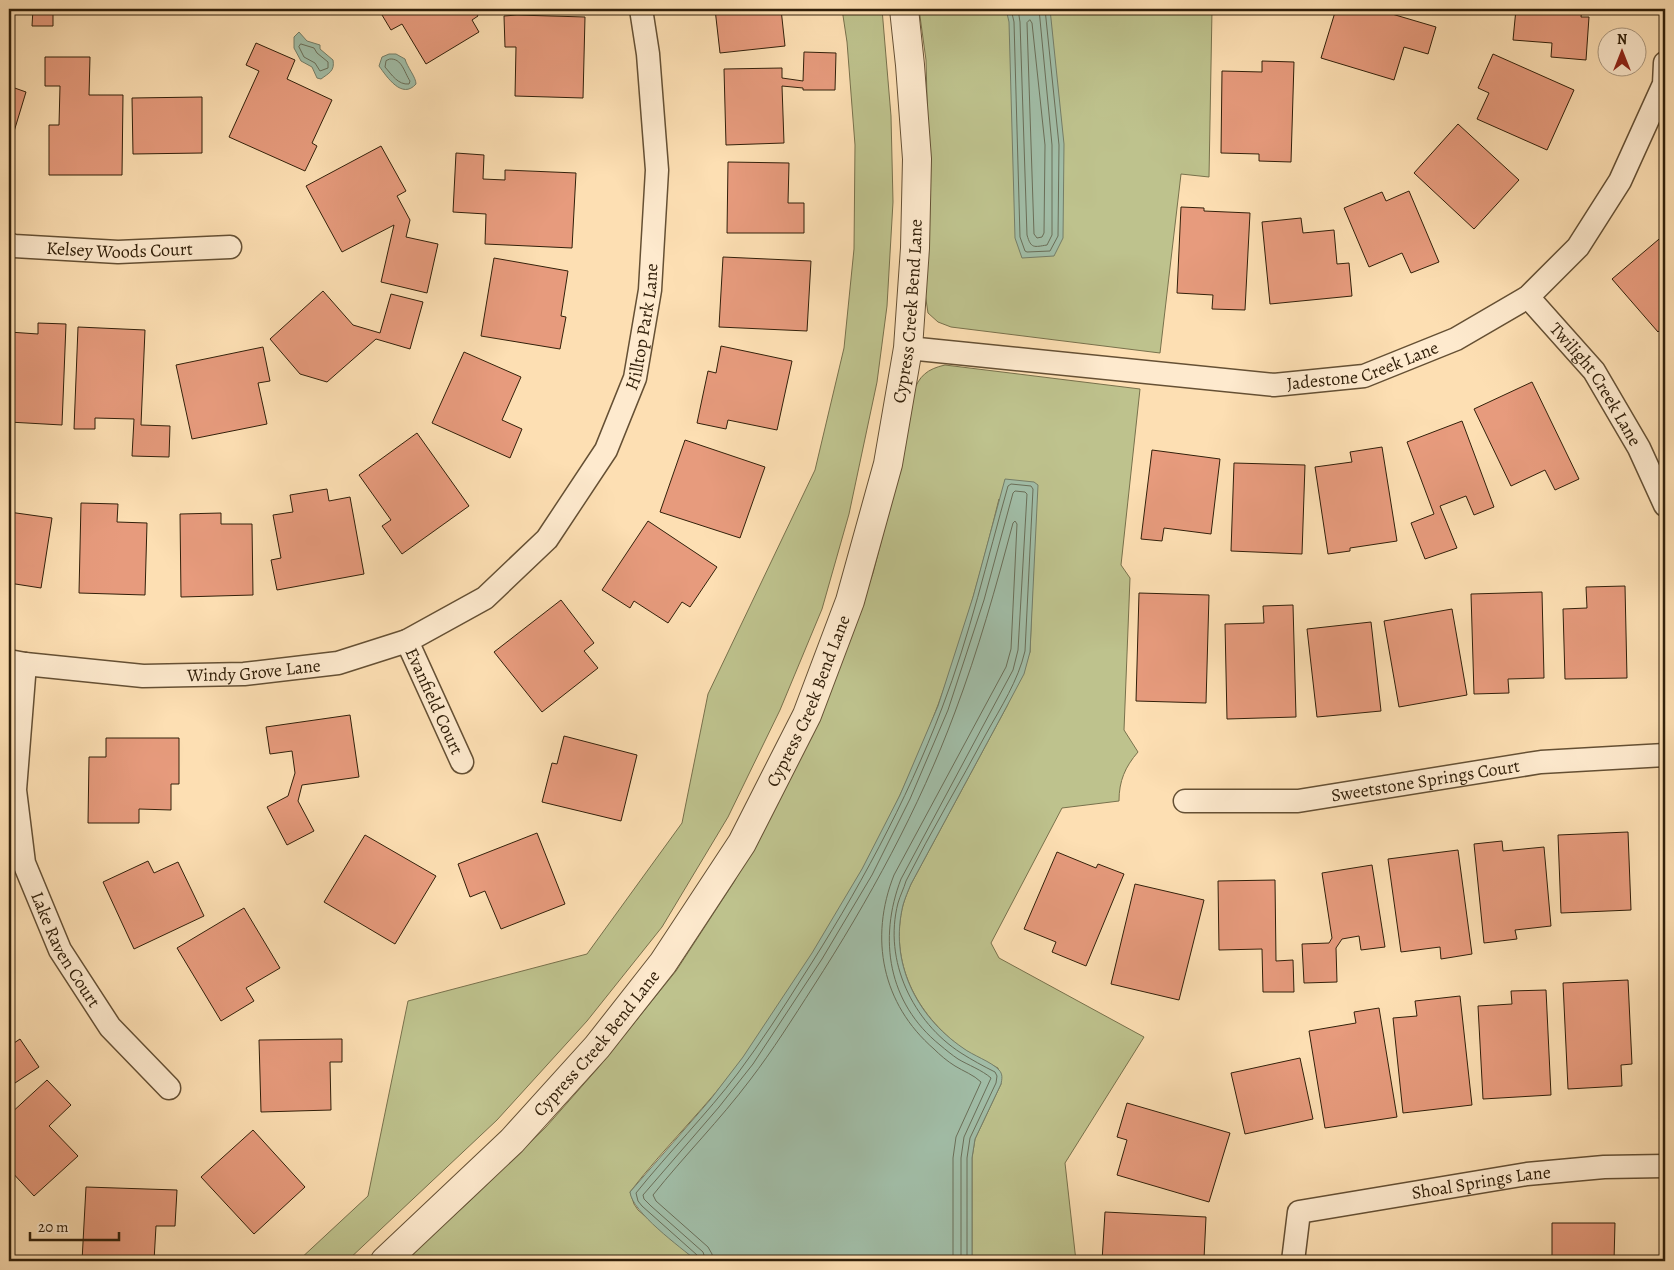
<svg xmlns="http://www.w3.org/2000/svg" width="1674" height="1270" font-family="Alegreya,serif">
  <style>
    .green { fill: #bec28d; stroke: #78714c }
    .water { fill: #a1bda7; stroke: #757e68 }
    .lines { fill: none; stroke-linecap: round; stroke-linejoin: round }
    .shore { stroke: #6a6e58; stroke-width: 1 }
    .building { fill: #e79b7d; stroke: #32200a }
    .minor-casing { stroke: #655034; stroke-width: 25 }
    .tertiary-casing { stroke: #655034; stroke-width: 30 }
    .minor { stroke: #feeace; stroke-width: 22 }
    .tertiary { stroke: #feeace; stroke-width: 28 }
    .labels { text-anchor: middle; dominant-baseline: central; stroke-width: 5; stroke-linejoin: round; paint-order: stroke }
    .street-label { font-size: 18px; fill: #32200a; stroke: #feeace }
  </style>
  <rect width="100%" height="100%" fill="#fddfb3"/>
  <filter id="stains"><feTurbulence type="fractalNoise" baseFrequency=".004" numOctaves="4"/><feColorMatrix values="0 0 0 0 .2 0 0 0 0 .09 0 0 0 0 .02 0 0 0 .5 -.17"/></filter>
  <radialGradient id="worn" r=".72"><stop offset=".6" stop-color="#630" stop-opacity="0"/><stop offset="1" stop-color="#630" stop-opacity=".3"/></radialGradient>
  <g class="green">
    <path d="M842,9H882L891,116L893,202L887,306L877,382L849,514L822,609L780,710L728,817L662,927L587,1021L497,1120L347,1261H298L368,1196L408,1001L587,954L682,823L708,694L815,470L844,348L854,249L855,145L847,42Z"/>
    <path d="M919,9H1211L1212,10L1209,177L1181,174L1160,353L951,327L938,322L928,313L925,293L929,177L926,60Z"/>
    <path d="M945,365L1140,389L1121,565L1130,578L1124,730L1138,752C1125,767 1119,781 1119,801L1062,808L991,943L999,958L1144,1037L1065,1163L1076,1261H972V1158L975,1139L1001,1084L998,1068C986,1062 973,1056 962,1048C916,1014 889,962 903,905C905,898 908,891 911,884L1007,706L1030,652L1033,572L999,499C982,568 963,638 938,705C891,831 821,949 743,1058C709,1105 666,1145 630,1192L634,1204L638,1210L697,1261H404L470,1201L546,1127L598,1068L676,971L734,882L774,809L848,642L873,573L894,492L913,393C919,376 927,369 945,365Z"/>
  </g>
  <g class="water">
    <path d="M1006,9H1050L1064,144L1063,238L1054,256L1022,258L1015,238L1009,22Z"/>
    <path d="M299,32L307,41L320,45V49L333,60C335,71 329,73 321,79L317,78L312,67L301,61L294,48V37Z"/>
    <path d="M389,54H396L405,59C407,67 416,77 416,84C402,100 387,77 379,66L382,57Z"/>
    <path d="M1005,479L1034,482L1038,485L1030,652L1024,674L1007,706L911,884C908,891 905,898 903,905C889,962 916,1016 963,1048C972,1055 992,1062 999,1070C1003,1074 1002,1079 1001,1084L975,1139L972,1158V1261H697C680,1247 632,1212 630,1192L710,1100L743,1057L812,953L862,869L900,795L938,706L973,597Z"/>
  </g>
  <g class="lines">
    <g class="shore">
      <path d="M1011,9L1014,22L1020,237L1025,251L1027,252L1050,251L1058,236L1059,145L1045,9"/>
      <path d="M1018,9L1020,22L1027,235C1031,249 1034,247 1047,245L1052,235V145L1039,9"/>
      <path d="M1030,20L1032,23L1045,145L1044,233L1042,237L1037,238L1034,234L1027,23Z"/>
      <path d="M301,44L314,48L317,53L328,62V68L320,71L315,63L304,57L299,47Z"/>
      <path d="M390,59C402,58 404,72 410,81L409,84C398,85 392,75 385,67L386,61Z"/>
      <path d="M699,1261L697,1255L642,1206L638,1201L636,1193C669,1152 706,1115 738,1073C761,1042 782,1010 802,978C857,893 906,803 942,708C970,635 987,560 1008,486L1011,484L1031,486L1033,489L1025,651C1018,681 1001,707 986,734C960,783 931,831 906,881C904,888 900,896 898,903C883,961 913,1022 961,1053C972,1060 983,1066 995,1072L997,1076L996,1083L970,1138L967,1158V1261"/>
      <path d="M706,1261L703,1252L651,1206L644,1199L643,1195L719,1107L753,1064L822,959L872,875L910,799L948,710L984,600L1013,493L1015,491L1025,492L1027,494L1018,650L1013,670L901,879C878,939 888,1003 940,1045C946,1050 952,1055 958,1059C968,1065 982,1070 991,1078L964,1137L961,1158V1261"/>
      <path d="M713,1261L712,1254L708,1247L656,1201L653,1195C684,1156 720,1120 750,1080C773,1050 793,1018 813,987C869,900 919,809 955,712C978,651 996,587 1013,523L1015,521L1017,524L1011,649L1006,667L894,875C869,938 882,1004 934,1049C940,1055 947,1061 955,1066C963,1071 974,1075 981,1082L956,1137L953,1158V1261"/>
    </g>
  </g>
  <g class="building">
    <path d="M33,9H53V26H32Z"/>
    <path d="M381,9H477L475,10L478,16L472,20L479,32L426,64L402,24L391,30L379,10Z"/>
    <path d="M715,9H781L785,46L720,53Z"/>
    <path d="M1336,9H1375L1436,27L1428,54L1404,47L1394,80L1321,58Z"/>
    <path d="M1516,9H1582L1581,17H1589L1586,60L1551,57L1552,43L1513,40Z"/>
    <path d="M517,15L585,17L583,98L515,96L516,47H505L504,16Z"/>
    <path d="M256,43L295,60L287,79L332,100L312,143L317,146L305,171L229,137L259,71L246,65Z"/>
    <path d="M804,52L836,53L835,90H803V88L782,86L784,143L726,145L724,69L782,68V78L803,81Z"/>
    <path d="M1493,54L1574,90L1547,150L1477,119L1489,93L1478,88Z"/>
    <path d="M45,57H90L89,95H123L122,175H49V125H59L60,86H45Z"/>
    <path d="M1262,61L1294,62L1291,162L1259,161V154L1221,153L1222,71L1262,72Z"/>
    <path d="M9,86L26,92L9,148Z"/>
    <path d="M202,97V153L133,154L132,98Z"/>
    <path d="M1458,124L1519,180L1474,229L1414,173Z"/>
    <path d="M381,146L406,191L397,196L410,220L406,237L438,244L427,293L381,282L394,225L342,252L306,186Z"/>
    <path d="M456,153L484,155L483,179L505,180V170L576,173L572,248L485,244L486,214L453,212Z"/>
    <path d="M728,162L789,163L788,203H804V233H727Z"/>
    <path d="M1409,191L1439,262L1411,273L1402,253L1369,267L1344,208L1382,192L1386,201Z"/>
    <path d="M1181,207L1204,208V211L1250,213L1245,310L1212,309L1213,295L1177,293Z"/>
    <path d="M1301,218L1303,233L1334,230L1337,264L1349,263L1352,296L1270,304L1262,222Z"/>
    <path d="M1665,234V325L1658,332L1612,279Z"/>
    <path d="M723,257L811,261L807,331L719,327Z"/>
    <path d="M494,258L568,271L561,316L566,317L560,349L481,336Z"/>
    <path d="M323,291L353,325L380,333L391,294L423,302L410,349L376,339L327,382L300,374L270,339Z"/>
    <path d="M38,323L66,324L62,425L9,422V332L38,334Z"/>
    <path d="M78,327L145,330L141,425L170,426L169,457L132,456L134,419L95,418V429H74Z"/>
    <path d="M721,346L792,361L777,430L728,420L726,429L697,423L708,371L716,373Z"/>
    <path d="M263,347L270,381L258,383L267,424L192,439L176,365Z"/>
    <path d="M464,352L521,377L502,420L522,429L510,458L432,423Z"/>
    <path d="M1532,382L1579,479L1555,490L1545,470L1511,486L1474,409Z"/>
    <path d="M1462,421L1494,507L1474,515L1466,496L1440,506L1457,548L1425,559L1411,523L1434,514L1407,442Z"/>
    <path d="M417,433L469,506L402,554L382,526L391,520L359,475Z"/>
    <path d="M685,440L765,467L740,538L660,512Z"/>
    <path d="M1382,447L1397,541L1350,548V551L1328,554L1315,467L1352,462L1350,452Z"/>
    <path d="M1152,450L1220,459L1211,534L1164,528L1162,541L1141,539Z"/>
    <path d="M1234,463L1305,465L1302,554L1231,551Z"/>
    <path d="M327,489L329,501L350,497L364,574L277,590L271,560L281,558L273,515L293,512L290,495Z"/>
    <path d="M81,503L118,504L117,522L147,523L145,595L79,593Z"/>
    <path d="M9,512L52,518L41,588L9,583Z"/>
    <path d="M221,513V524H252L253,595L181,597L180,514Z"/>
    <path d="M648,521L717,567L690,607L682,602L668,623L634,601L630,608L602,590Z"/>
    <path d="M1625,586L1627,678L1565,679L1563,609L1587,608L1586,587Z"/>
    <path d="M1542,592L1544,678L1508,679L1509,693L1474,694L1471,594Z"/>
    <path d="M1139,593L1209,595L1206,703L1136,701Z"/>
    <path d="M561,600L594,643L584,651L598,668L542,712L494,652Z"/>
    <path d="M1293,605L1296,717L1227,719L1225,624L1264,623L1263,606Z"/>
    <path d="M1452,609L1467,695L1399,707L1384,621Z"/>
    <path d="M1371,622L1381,711L1317,717L1307,629Z"/>
    <path d="M350,715L359,777L302,785L298,801L314,831L287,845L267,807L288,796L295,773L292,751L270,754L266,727Z"/>
    <path d="M564,736L637,755L621,821L542,802L552,763L557,764Z"/>
    <path d="M106,738H179V784H171V810L139,809V823H88L89,757H106Z"/>
    <path d="M1628,832L1631,910L1561,913L1558,835Z"/>
    <path d="M537,833L565,904L501,929L485,891L470,897L458,864Z"/>
    <path d="M365,835L436,876L395,944L324,902Z"/>
    <path d="M1502,841L1503,851L1544,847L1551,926L1515,930L1517,939L1484,943L1474,844Z"/>
    <path d="M1458,850L1472,954L1441,959L1440,947L1401,952L1388,859Z"/>
    <path d="M1057,852L1096,868L1098,864L1124,874L1086,966L1052,952L1056,942L1024,929Z"/>
    <path d="M148,861L154,873L178,862L204,916L134,949L103,882Z"/>
    <path d="M1372,865L1385,947L1361,950L1359,936L1342,939L1336,948L1337,982L1304,983L1302,944L1329,943L1332,938L1322,873Z"/>
    <path d="M1275,880L1276,961L1293,960L1294,992H1263L1262,949L1219,950L1218,881Z"/>
    <path d="M1135,884L1204,900L1179,1000L1111,984Z"/>
    <path d="M244,908L280,968L246,988L254,1001L221,1021L177,948Z"/>
    <path d="M1628,980L1632,1064L1621,1065L1622,1086L1568,1089L1563,983Z"/>
    <path d="M1546,990L1551,1095L1483,1099L1478,1006L1512,1004L1511,991Z"/>
    <path d="M1460,996L1472,1105L1403,1113L1393,1018L1417,1016L1415,1001Z"/>
    <path d="M1379,1008L1397,1117L1325,1128L1309,1031L1356,1023L1354,1012Z"/>
    <path d="M20,1039L39,1067L9,1087V1042L11,1045Z"/>
    <path d="M342,1039V1062H330L331,1110L261,1112L259,1040Z"/>
    <path d="M1300,1058L1313,1119L1245,1134L1231,1073Z"/>
    <path d="M47,1080L71,1105L49,1126L78,1156L34,1196L9,1169V1115Z"/>
    <path d="M1127,1103L1230,1133L1209,1202L1117,1175L1127,1140L1117,1137Z"/>
    <path d="M253,1130L305,1187L254,1234L201,1177Z"/>
    <path d="M86,1187L177,1190L175,1226H156L154,1261H82Z"/>
    <path d="M1105,1212L1206,1217L1204,1259H1213L1212,1261H1102Z"/>
    <path d="M1552,1223H1615L1614,1261H1552Z"/>
    <path d="M1377,1256L1424,1261H1376Z"/>
  </g>
  <g class="lines">
    <g class="minor-casing">
      <g id="minor">
        <path id="s1" d="M9,244L14,246L118,252L230,247"/>
        <path id="s2" d="M1528,297L1594,371L1639,448L1665,505"/>
        <path id="s3" d="M908,348L1274,385L1364,376L1456,339L1528,297L1578,247L1620,181L1664,84L1665,63"/>
        <path id="s4" d="M407,641L462,762"/>
        <path id="s5" d="M9,661L25,664L143,676L244,674L338,663L407,641L485,598L547,539L606,450L635,378L650,290L657,170L648,54L641,9"/>
        <path id="s6" d="M25,664L15,790L24,863L60,950L110,1027L169,1088"/>
        <path id="s7" d="M1185,801H1298L1541,762L1665,755"/>
        <path id="s8" d="M1293,1261L1299,1212L1527,1174L1604,1167L1665,1166"/>
      </g>
    </g>
    <g class="tertiary-casing">
      <g id="tertiary">
        <path id="s9" d="M385,1261L512,1141L597,1047L663,963L742,843L807,715L850,601L888,464L908,348L915,248L917,159L910,65L904,9"/>
      </g>
    </g>
    <use href="#minor" class="minor"/>
    <use href="#tertiary" class="tertiary"/>
  </g>
  <g class="labels">
    <g class="street-label">
      <text stroke="none"><textPath href="#s1" startOffset="111">Kelsey Woods Court</textPath></text>
      <text stroke="none"><textPath href="#s9" startOffset="1114">Cypress Creek Bend Lane</textPath></text>
      <text stroke="none"><textPath href="#s5" startOffset="814">Hilltop Park Lane</textPath></text>
      <text stroke="none"><textPath href="#s3" startOffset="459">Jadestone Creek Lane</textPath></text>
      <text stroke="none"><textPath href="#s2" startOffset="111">Twilight Creek Lane</textPath></text>
      <text stroke="none"><textPath href="#s5" startOffset="246">Windy Grove Lane</textPath></text>
      <text stroke="none"><textPath href="#s9" startOffset="709">Cypress Creek Bend Lane</textPath></text>
      <text stroke="none"><textPath href="#s4" startOffset="66">Evanfield Court</textPath></text>
      <text stroke="none"><textPath href="#s7" startOffset="242">Sweetstone Springs Court</textPath></text>
      <text stroke="none"><textPath href="#s6" startOffset="296">Lake Raven Court</textPath></text>
      <text stroke="none"><textPath href="#s9" startOffset="304">Cypress Creek Bend Lane</textPath></text>
      <text stroke="none"><textPath href="#s8" startOffset="234">Shoal Springs Lane</textPath></text>
    </g>
  </g>
  <rect width="1674" height="1270" fill="none" stroke="#fddfb3" stroke-width="30"/>
  <rect x="10" y="10" width="1654" height="1250" fill="none" stroke="#32200a" stroke-width="2.5"/>
  <rect x="15" y="15" width="1644" height="1240" fill="none" stroke="#32200a"/>
  <g transform="translate(1622 52)"><circle r="24" fill="#feeace" stroke="#ac9980"/>
  <path d="M0-4L9 19L0 12L-9 19Z" fill="#8f2418"/>
  <text y="-8" font-size="14" font-weight="bold" text-anchor="middle" fill="#32200a">N</text>
  </g>
  <path d="M30 1232v8h89v-8" fill="none" stroke="#32200a" stroke-width="2.5"/>
  <text x="38" y="1232" font-size="15" fill="#32200a" stroke="#feeace" stroke-width="4" paint-order="stroke">20 m</text>
  <rect width="100%" height="100%" filter="url(#stains)"/>
  <rect width="100%" height="100%" fill="url(#worn)"/>
</svg>
